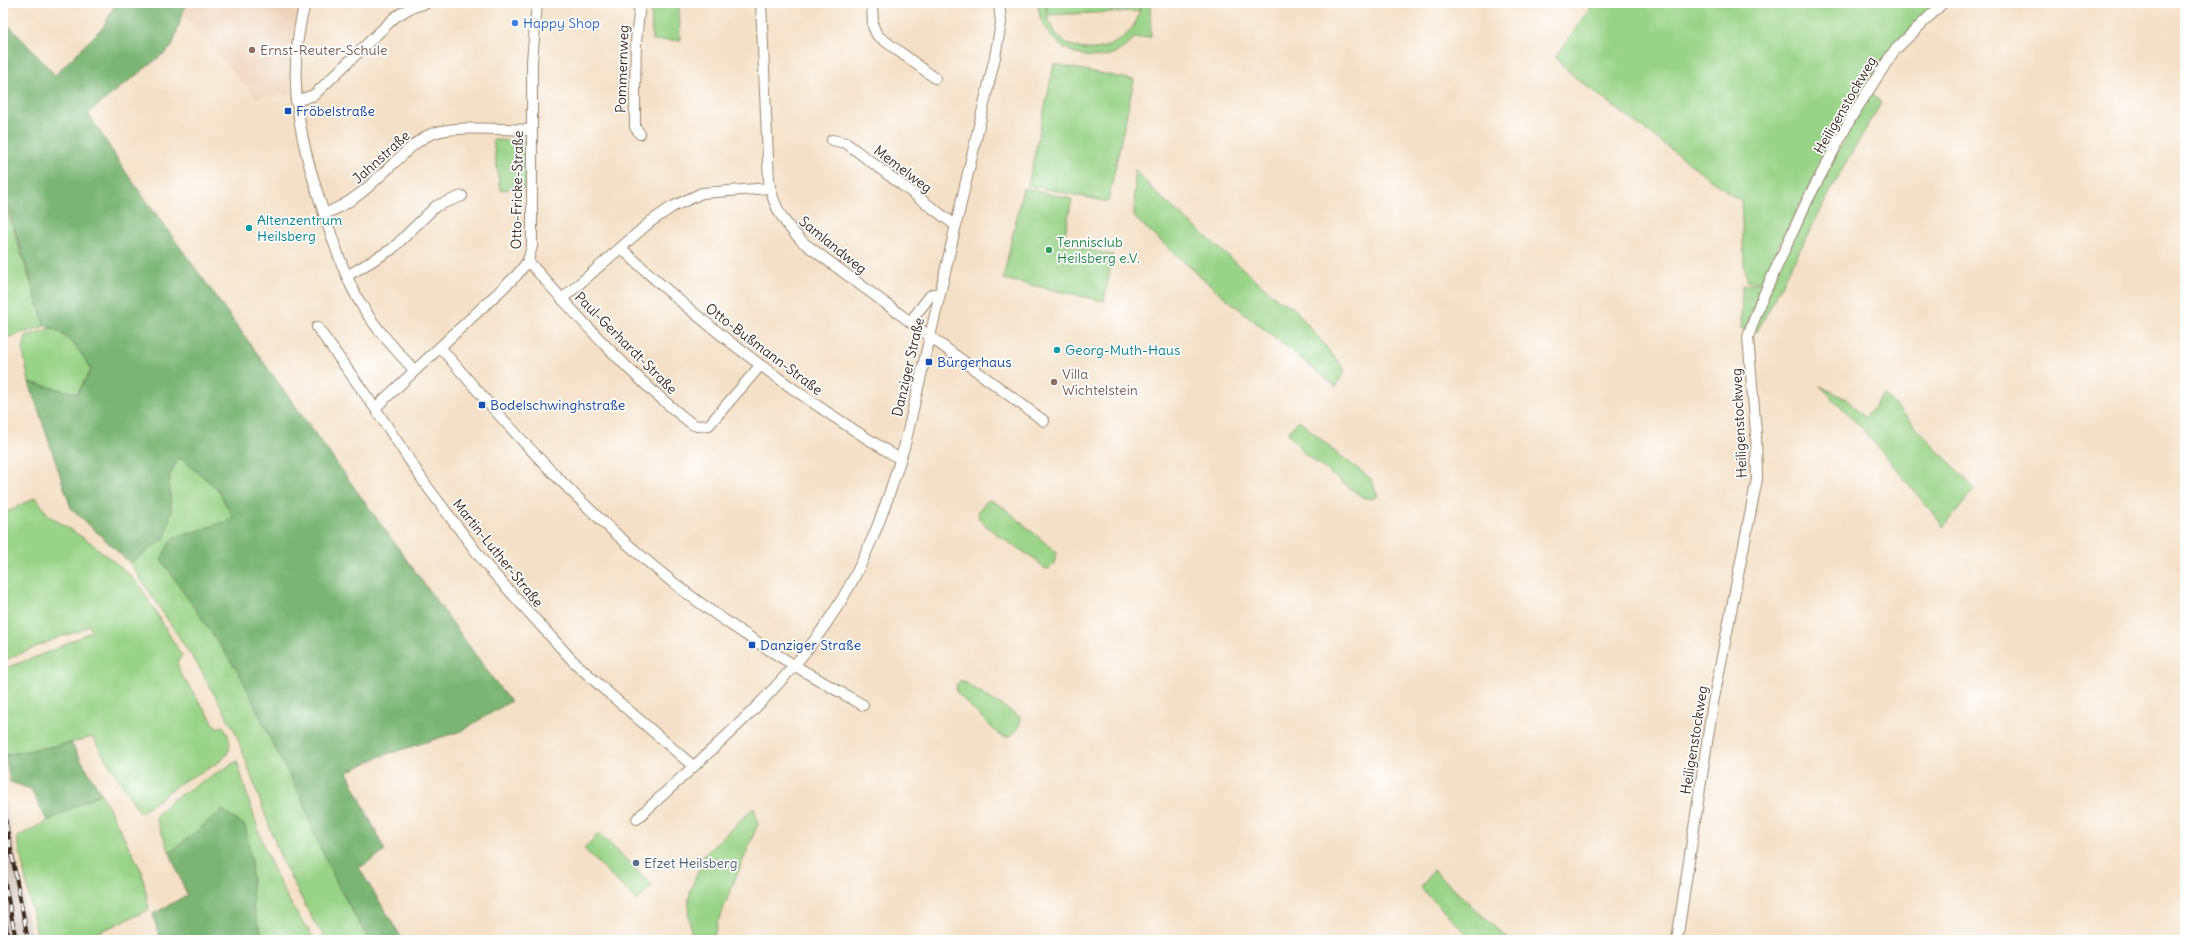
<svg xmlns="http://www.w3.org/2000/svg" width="2188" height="943" font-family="Delius,sans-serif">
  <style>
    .built { fill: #eed2ba }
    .industrial { fill: #cfc1ba }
    .green { fill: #99d387; stroke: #6a7e52 }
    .forest { fill: #7ab574; stroke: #5a7049 }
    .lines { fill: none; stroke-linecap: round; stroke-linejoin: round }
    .street-casing { stroke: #988572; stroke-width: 12 }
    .street { stroke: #fff; stroke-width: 10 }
    .rail-casing { stroke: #3b2a1e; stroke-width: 4 }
    .rail { stroke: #fff; stroke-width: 2.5; stroke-dasharray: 8; stroke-linecap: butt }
    .shop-dot { fill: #3f7fe0; stroke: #fff; stroke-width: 1.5 }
    .education-dot { fill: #8d6e63; stroke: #fff; stroke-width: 1.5 }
    .transit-dot { fill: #1a4fb4; stroke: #fff; stroke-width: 1.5 }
    .culture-dot { fill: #0f9aa8; stroke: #fff; stroke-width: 1.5 }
    .leisure-dot { fill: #2e9e5b; stroke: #fff; stroke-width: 1.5 }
    .service-dot { fill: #5c6f8a; stroke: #fff; stroke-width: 1.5 }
    .labels { text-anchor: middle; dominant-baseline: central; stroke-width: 3.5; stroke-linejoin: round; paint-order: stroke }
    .shop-label { font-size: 14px; fill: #366cbe; stroke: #fff; text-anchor: start }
    .education-label { font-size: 14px; fill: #785e54; stroke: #fff; text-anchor: start }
    .street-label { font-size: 14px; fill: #3b2a1e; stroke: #fff }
    .transit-label { font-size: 14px; fill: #164399; stroke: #fff; text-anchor: start }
    .culture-label { font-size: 14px; fill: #0d838f; stroke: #fff; text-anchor: start }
    .leisure-label { font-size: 14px; fill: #27864d; stroke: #fff; text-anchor: start }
    .service-label { font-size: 14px; fill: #4e5e75; stroke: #fff; text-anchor: start }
  </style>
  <rect width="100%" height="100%" fill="#fff"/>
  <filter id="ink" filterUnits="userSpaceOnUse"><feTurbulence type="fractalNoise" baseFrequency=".025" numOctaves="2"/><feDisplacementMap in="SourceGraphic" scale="8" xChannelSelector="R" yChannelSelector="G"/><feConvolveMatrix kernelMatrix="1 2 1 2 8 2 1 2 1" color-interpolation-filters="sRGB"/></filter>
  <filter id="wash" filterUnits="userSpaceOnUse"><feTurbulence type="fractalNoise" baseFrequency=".012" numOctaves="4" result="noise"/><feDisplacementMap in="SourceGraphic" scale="16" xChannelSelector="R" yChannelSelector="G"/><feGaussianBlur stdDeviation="0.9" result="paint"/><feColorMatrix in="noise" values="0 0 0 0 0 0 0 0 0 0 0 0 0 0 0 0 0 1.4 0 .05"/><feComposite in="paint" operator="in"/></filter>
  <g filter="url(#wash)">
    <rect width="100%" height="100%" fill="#f4e0c6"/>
    <path class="built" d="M186,3H301L292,41L290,95L255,97L183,14Z"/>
    <path class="industrial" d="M3,788L32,940H4L3,932Z"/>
    <g class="green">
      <path d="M651,3H679L680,40L652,41Z"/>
      <path d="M1038,3H1045L1047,14V3H1139V11L1047,15C1061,68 1136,56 1141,3H1150L1151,37L1134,38C1103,77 1040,51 1038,3Z"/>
      <path d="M1594,3H1938L1891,48L1871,77L1809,187L1761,281L1748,282L1744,265L1741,199H1737L1576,78L1555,58Z"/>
      <path d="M1054,64L1134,80L1108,202L1028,185Z"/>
      <path d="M1871,92L1881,103L1839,175L1757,332L1754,330L1776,273L1842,144Z"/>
      <path d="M493,140L527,141L526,188L500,190Z"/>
      <path d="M1135,170L1156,193L1279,300L1293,307L1345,370L1336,387L1217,291L1134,217Z"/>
      <path d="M1023,188L1072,199L1063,244L1113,255L1104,301L1003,279Z"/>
      <path d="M3,198L45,326L3,339Z"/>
      <path d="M1762,282L1745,330L1741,328L1742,286Z"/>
      <path d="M54,327L79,349L91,370L78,394L29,382L23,351L26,336Z"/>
      <path d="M1820,386L1846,399L1865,418L1884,394L1975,489L1944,527L1863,429Z"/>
      <path d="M1299,420L1334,451L1370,478L1378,496L1371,499L1362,497L1306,455L1288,433Z"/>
      <path d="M179,457L217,488L235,519L172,539L162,560L241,676L274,746L304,803L316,838L340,889L369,940H327L314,922L282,861L235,731L199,667L130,563L165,537L171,512L169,477Z"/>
      <path d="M36,497L48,515L91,543L129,574L140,586L182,656L177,662L180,673L217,728L223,726C228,734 233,745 227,754C219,766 195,774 182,782C168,792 154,803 140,813L92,737L71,743L5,755L3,744V669L49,652L92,631L89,625L80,631L62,636L3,661V514Z"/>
      <path d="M989,500L1002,506L1056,552L1054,564L1049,569L1043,568L1038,561C1027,553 984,529 979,518C976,510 984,504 989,500Z"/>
      <path d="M961,680L1020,717C1020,728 1018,732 1008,737L999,735L957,693L956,685Z"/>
      <path d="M237,761C256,824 273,888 316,940H264L253,909L251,859L245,826L222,810L170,853L155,817L170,801Z"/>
      <path d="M101,793L142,872L149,910L94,934L96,940H72L71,937L38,940L17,837Z"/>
      <path d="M754,807L758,824L718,921L713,940H692C687,906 685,897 701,866L697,862Z"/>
      <path d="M599,833L652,885L637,901L584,849Z"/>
      <path d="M1433,870L1510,940H1473L1421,888Z"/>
    </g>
    <g class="forest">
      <path d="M116,3H186L172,47L88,113L127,174L504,694L511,701L461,731L381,756L347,772L385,851L359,868L403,940H369L340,889L316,838L304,803L274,746L241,676L161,559L172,539L234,519L217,488L179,457L169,477L171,512L165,538L130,563L71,508L29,382L77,394L91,370C81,352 67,330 45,326L3,192V19L55,75L104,26Z"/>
      <path d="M71,743L101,793L47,821L31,789L10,782L5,755Z"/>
      <path d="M222,810L245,826L251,859L253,909L264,940H160L153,914L187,895L170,853Z"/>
    </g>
  </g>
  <g filter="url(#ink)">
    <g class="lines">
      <g class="street-casing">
        <g id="street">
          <path d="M305,3C284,83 301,143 326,220C336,248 345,278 361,304C375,328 395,349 414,370"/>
          <path d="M640,3L636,42L635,92V127L640,134"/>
          <path d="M761,3L769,181C773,207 785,225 804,243L1044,421"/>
          <path d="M872,3L873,26L877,35L935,78"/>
          <path d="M296,101L314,95L395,17L410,8L427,3"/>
          <path d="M832,140L846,143L955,225"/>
          <path d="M324,214C354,203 373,183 395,162C407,151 419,138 434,133C456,125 507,130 532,130"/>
          <path d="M621,248C706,329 800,398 900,459"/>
          <path d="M528,261C580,319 630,376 692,424L697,426L709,425L760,366"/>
          <path d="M347,276L392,249L436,206L462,196"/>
          <path d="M562,299L650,222L672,207L702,193L770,188"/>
          <path d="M910,322L930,296L933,294H940"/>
          <path d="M317,327L375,408L426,485L487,566L572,660L605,690L693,766"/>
          <path d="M440,347C511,431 584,511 670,580C730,628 796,668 863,705"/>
          <path d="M375,408L516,276L528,261L532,246V61L537,3"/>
          <path d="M637,819C703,756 777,697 828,621C865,568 887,505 905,444L995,57L1001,23L999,3"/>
          <path d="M1677,940L1713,703L1757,479L1756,432L1748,337L1760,303L1807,201L1852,116L1894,51L1943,3"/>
        </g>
      </g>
      <use href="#street" class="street"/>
      <g class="rail-casing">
        <g id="rail">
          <path d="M3,808L28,940"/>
          <path d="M3,873L16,940"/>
          <path d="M3,907L9,940"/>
        </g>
      </g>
      <use href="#rail" class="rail"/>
    </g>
  </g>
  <circle class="shop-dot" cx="515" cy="23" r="4"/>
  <g class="education-dot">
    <circle cx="252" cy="50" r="4"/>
    <circle cx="1054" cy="382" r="4"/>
  </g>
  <g class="transit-dot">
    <rect x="284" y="107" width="8" height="8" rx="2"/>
    <rect x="925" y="358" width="8" height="8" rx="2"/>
    <rect x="478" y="401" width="8" height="8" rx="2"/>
    <rect x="748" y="641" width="8" height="8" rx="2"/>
  </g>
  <g class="culture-dot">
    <circle cx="249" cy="228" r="4"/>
    <circle cx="1057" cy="350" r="4"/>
  </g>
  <circle class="leisure-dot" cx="1049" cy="250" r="4"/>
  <circle class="service-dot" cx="636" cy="863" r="4"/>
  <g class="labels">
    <g class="shop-label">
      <text x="523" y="23">Happy Shop</text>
    </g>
    <g class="education-label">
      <text x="260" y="50">Ernst-Reuter-Schule</text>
      <text x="1062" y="374">Villa<tspan x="1062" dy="16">Wichtelstein</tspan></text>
    </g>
    <g class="street-label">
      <text transform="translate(622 69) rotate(-88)">Pommernweg</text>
      <text transform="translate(1845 105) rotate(-60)">Heiligenstockweg</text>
      <text transform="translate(381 157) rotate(-42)">Jahnstraße</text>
      <text transform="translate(903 169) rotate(37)">Memelweg</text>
      <text transform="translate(517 190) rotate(-89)">Otto-Fricke-Straße</text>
      <text transform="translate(833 245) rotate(39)">Samlandweg</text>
      <text transform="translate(626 343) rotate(45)">Paul-Gerhardt-Straße</text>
      <text transform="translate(764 349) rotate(37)">Otto-Bußmann-Straße</text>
      <text transform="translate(908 367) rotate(-77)">Danziger Straße</text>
      <text transform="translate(1739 423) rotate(-93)">Heiligenstockweg</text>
      <text transform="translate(498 553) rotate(51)">Martin-Luther-Straße</text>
      <text transform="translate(1694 740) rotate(-81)">Heiligenstockweg</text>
    </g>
    <g class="transit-label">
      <text x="296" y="111">Fröbelstraße</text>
      <text x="937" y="362">Bürgerhaus</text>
      <text x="490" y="405">Bodelschwinghstraße</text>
      <text x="760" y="645">Danziger Straße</text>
    </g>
    <g class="culture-label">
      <text x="257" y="220">Altenzentrum<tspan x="257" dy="16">Heilsberg</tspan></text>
      <text x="1065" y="350">Georg-Muth-Haus</text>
    </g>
    <g class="leisure-label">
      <text x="1057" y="242">Tennisclub<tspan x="1057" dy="16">Heilsberg e.V.</tspan></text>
    </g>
    <g class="service-label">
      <text x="644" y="863">Efzet Heilsberg</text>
    </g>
  </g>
  <rect width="2188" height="943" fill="none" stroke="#fff" stroke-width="16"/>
</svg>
